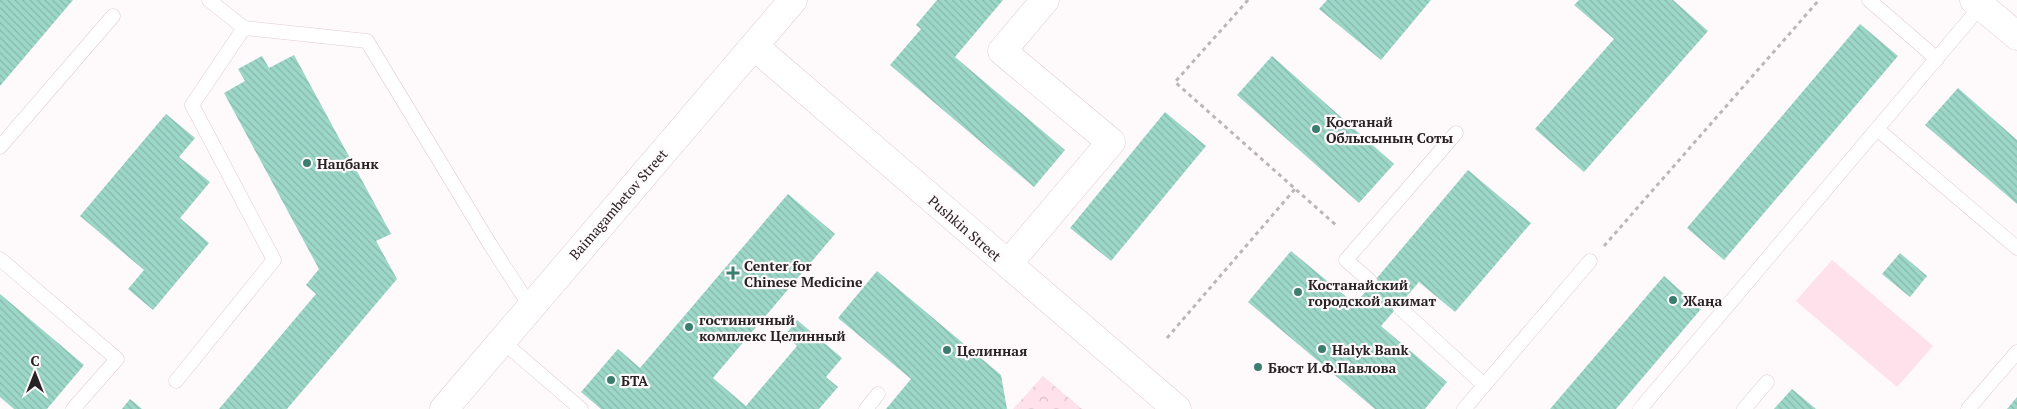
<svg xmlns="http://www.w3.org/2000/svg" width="2017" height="409" font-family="'PT Serif',serif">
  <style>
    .park { fill: url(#park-crowns) }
    .pitch { fill: #fee1ea }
    .building { fill: url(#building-back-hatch) }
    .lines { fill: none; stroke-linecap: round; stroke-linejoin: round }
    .service-casing { stroke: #e0ccd2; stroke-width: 15 }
    .minor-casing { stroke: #e0ccd2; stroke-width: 29 }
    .secondary-casing { stroke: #e0ccd2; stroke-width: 29 }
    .path { stroke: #bcb6b8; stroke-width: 3; stroke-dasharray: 4 4; stroke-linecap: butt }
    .service { stroke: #fff; stroke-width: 14 }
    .minor { stroke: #fff; stroke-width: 28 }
    .secondary { stroke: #fff; stroke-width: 28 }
    .poi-dot { fill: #3b7d6f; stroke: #fef9fb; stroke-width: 2 }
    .labels { text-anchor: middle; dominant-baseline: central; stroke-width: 4.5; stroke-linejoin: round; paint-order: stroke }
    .poi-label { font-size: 14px; font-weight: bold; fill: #292224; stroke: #fef9fb; text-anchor: start }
    .street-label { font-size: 14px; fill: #292224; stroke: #fef9fb }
  </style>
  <defs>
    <pattern id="park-crowns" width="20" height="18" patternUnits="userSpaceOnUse" patternTransform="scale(1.25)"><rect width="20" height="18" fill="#fee1ea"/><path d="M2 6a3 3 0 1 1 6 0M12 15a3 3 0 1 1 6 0" fill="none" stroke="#dac1c9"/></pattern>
    <pattern id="building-back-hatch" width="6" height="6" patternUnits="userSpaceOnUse" patternTransform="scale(1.25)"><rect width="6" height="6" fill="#9cd7c8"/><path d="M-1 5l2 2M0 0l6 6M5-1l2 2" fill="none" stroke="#86b8ac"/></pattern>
  </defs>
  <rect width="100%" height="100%" fill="#fef9fb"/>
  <path class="park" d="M1043,376L1082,409H1013Z"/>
  <path class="pitch" d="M1832,260L1933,346L1897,387L1796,301Z"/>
  <g class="building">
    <path d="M0,0H73L0,86Z"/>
    <path d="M937,0H1003L955,57L1065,150L1034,187L890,65L921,29L916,25Z"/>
    <path d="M1327,0H1431L1381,60L1319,9Z"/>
    <path d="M1579,0H1673L1708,31L1584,172L1535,129L1614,39L1574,5Z"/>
    <path d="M1860,24L1898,56L1724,260L1687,228Z"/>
    <path d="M294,55L391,234L376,241L397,279L287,409H219L316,294L306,285L319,269L224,93L245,81L238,69L262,56L269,68Z"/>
    <path d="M1272,56L1394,164L1359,203L1237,95Z"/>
    <path d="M1958,88L2017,140V204L1925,125Z"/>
    <path d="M1165,112L1206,146L1111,261L1070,228Z"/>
    <path d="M166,114L195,138L179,157L210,182L180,218L209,243L153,310L128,289L144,270L80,216Z"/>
    <path d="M1468,170L1531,223L1455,312L1419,282L1381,326L1447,382L1425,409H1375L1248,302L1291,251L1355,304Z"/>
    <path d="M788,194L835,234L713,378L746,406L797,346L785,335L797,320L842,358L826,377L838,387L819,409H601L581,392L618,349L640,368Z"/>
    <path d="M1900,253L1927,276L1910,297L1882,274Z"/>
    <path d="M877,271L1001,375L1007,409H886L911,379L838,318Z"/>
    <path d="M1664,276L1701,309L1616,409H1550Z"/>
    <path d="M0,294L84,365L47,409H14L0,397Z"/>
    <path d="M1792,389L1816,409H1774Z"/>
    <path d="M2017,397V409H2007Z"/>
    <path d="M130,399L142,409H122Z"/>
  </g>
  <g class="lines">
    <g class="service-casing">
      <g id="service">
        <path d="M209,0L244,28L367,41L491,246L530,306"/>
        <path d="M1869,0L1937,59"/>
        <path d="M1877,129L2017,248"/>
        <path d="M0,147L113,16"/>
        <path d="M0,259L117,359L73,409"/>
        <path d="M1370,281L1346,260L1456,133"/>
        <path d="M1400,308L1484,385"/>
        <path d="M502,341L581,409"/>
        <path d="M176,381L274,260L192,105L244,28"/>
        <path d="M866,409L878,394"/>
        <path d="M1464,409L1590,261"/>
        <path d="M1640,409L1981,6"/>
        <path d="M1744,409L1767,382"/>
        <path d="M1968,409L2017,352"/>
      </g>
    </g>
    <g class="minor-casing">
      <g id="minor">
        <path d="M1974,0L2017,36"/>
        <path d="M754,46L1177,409"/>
        <path d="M1008,264L1111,142L1002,51L1045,0"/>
      </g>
    </g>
    <g class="secondary-casing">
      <path id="secondary" d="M444,409L793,0"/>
    </g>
    <g class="path">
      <path d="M1248,0L1175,82L1337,226"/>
      <path d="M1604,246L1819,0"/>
      <path d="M1167,338L1295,189"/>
    </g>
    <use href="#service" class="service"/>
    <use href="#minor" class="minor"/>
    <use href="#secondary" class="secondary"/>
  </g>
  <g class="poi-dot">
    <circle cx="1316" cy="129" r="5"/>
    <circle cx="307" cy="163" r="5"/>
    <path d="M730.5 265.5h5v5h5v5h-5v5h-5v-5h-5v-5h5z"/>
    <circle cx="1298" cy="292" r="5"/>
    <circle cx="1673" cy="300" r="5"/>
    <circle cx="689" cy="327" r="5"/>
    <circle cx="1322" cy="349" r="5"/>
    <circle cx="947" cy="350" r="5"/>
    <circle cx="1258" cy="367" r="5"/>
    <circle cx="611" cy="380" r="5"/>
  </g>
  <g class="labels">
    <g class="poi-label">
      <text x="1326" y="121">Қостанай<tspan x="1326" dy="16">Облысының Соты</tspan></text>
      <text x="317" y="163">Нацбанк</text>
      <text x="744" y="265">Center for<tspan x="744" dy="16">Chinese Medicine</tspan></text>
      <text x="1308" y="284">Костанайский<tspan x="1308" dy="16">городской акимат</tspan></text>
      <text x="1683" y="300">Жаңа</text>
      <text x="699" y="319">гостиничный<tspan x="699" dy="16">комплекс Целинный</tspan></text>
      <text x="1332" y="349">Halyk Bank</text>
      <text x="957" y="350">Целинная</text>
      <text x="1268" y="367">Бюст И.Ф.Павлова</text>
      <text x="621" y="380">БТА</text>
    </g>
    <g class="street-label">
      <text transform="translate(618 204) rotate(-49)">Baimagambetov Street</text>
      <text transform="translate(965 228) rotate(41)">Pushkin Street</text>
    </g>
  </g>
  <g transform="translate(35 374)" stroke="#fef9fb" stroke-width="4" paint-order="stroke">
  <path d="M0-4L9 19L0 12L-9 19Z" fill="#292224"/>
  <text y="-8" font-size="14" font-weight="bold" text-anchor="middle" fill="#292224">С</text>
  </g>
</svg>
